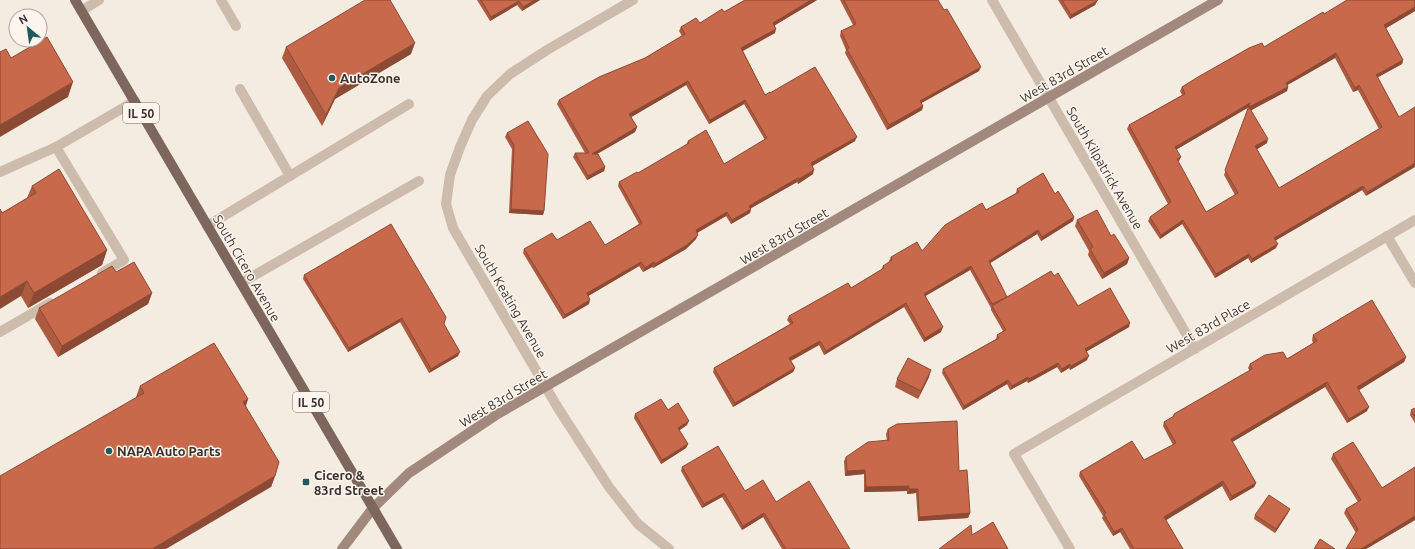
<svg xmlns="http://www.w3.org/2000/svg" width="1415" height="549" font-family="Ubuntu,sans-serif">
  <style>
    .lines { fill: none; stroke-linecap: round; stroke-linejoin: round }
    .lane { stroke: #cdbbac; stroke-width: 10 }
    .street { stroke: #cdbbac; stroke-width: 10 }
    .secondary { stroke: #a18a7d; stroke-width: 10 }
    .primary { stroke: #7d675c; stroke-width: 10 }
    .wall { fill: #ac5a40; fill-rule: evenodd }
    .shaded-wall { fill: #8c4a34 }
    .building { fill: #c8694b; stroke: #8c4a34; fill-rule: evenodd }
    .poi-dot { fill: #1f5a5e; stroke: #fbf5ee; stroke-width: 1.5 }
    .labels { text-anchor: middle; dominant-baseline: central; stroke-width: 3; stroke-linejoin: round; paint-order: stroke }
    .shield { fill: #fbf5ee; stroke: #756b66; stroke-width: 1 }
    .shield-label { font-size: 12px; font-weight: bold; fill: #3b302b }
    .street-label { font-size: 13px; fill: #3b302b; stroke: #fbf5ee }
    .poi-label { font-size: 13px; font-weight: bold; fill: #3b302b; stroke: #fbf5ee; text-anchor: start }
  </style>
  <rect width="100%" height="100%" fill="#f4ebe1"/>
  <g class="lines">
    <g class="lane">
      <path d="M221,0L236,26"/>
      <path d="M81,11L99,0"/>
      <path d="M240,89L290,176"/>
      <path d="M56,147L124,260L102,273"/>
      <path d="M0,172L56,147L135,101"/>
      <path d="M207,226L409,104"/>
      <path d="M241,283L419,181"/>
      <path d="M0,332L50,303"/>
    </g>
    <g class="street">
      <path d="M633,0L547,50L510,74L487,96L472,120L460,147L450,175L446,204L453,228L558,408L609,487L638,524L669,549"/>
      <path d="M992,0L1195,349"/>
      <path d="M1387,236L1415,283"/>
      <path d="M1070,549L1014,454L1415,220"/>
    </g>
    <path class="secondary" d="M342,549L373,508L409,473L496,415L1218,0"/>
    <path class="primary" d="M75,0L397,549"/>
  </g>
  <g class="wall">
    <path d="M477,0H540L522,11L517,5L490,21Z"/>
    <path d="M745,0H817L775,25V33L743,51L765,95L770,93L855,141L812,166L813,174L798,184L797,182L751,208L750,213L731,224L726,216L697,233L696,239L686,249L653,268L652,267L643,272L639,266L588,296L589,304L563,319L523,253L524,249L557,240L605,245L639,224L618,186L619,182L638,173L686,145L688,141L724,164L765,140L744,104L709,124L686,85L631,117L637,127L635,132L597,154L605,167L604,171L587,180L573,157L575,153H585L557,104L559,100L645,58L682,36L679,31L681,27L700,23L724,12Z"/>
    <path d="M840,0H938L979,71L921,103L923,106L922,110L887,130L845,53L846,50L840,36L841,31L853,25Z"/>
    <path d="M1058,0H1098L1097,1L1095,5L1070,19Z"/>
    <path d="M1415,0V11L1386,28L1403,60L1402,64L1377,77L1399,117L1366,196L1362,190L1276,240V248L1251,263L1248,258L1215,278L1182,224L1160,239L1148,221L1150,217L1168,204L1127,129L1129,125L1182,95L1180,91L1182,87L1264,47L1324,14ZM1335,58L1353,92L1358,90L1379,129L1279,188L1257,149L1267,143L1251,110L1287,91L1288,87L1287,85ZM1249,107L1224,175L1235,195L1206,212L1178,162L1179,161L1177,149Z"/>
    <path d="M286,47L411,54L335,99L322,126L282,58Z"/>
    <path d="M528,121L544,211L543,215L509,213L512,149L505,137L507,133Z"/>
    <path d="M32,186L107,250L102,265L28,308L21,296L2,213L27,198Z"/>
    <path d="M1017,189L1055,194L1074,217L1073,221L1041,241L1037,234L990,263L1007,297L1054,276L1078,306L1129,327L1087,351V360L1070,370L1069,368L1061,373L1057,367L1028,383L1027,381L1010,390L1007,384L963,410L942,373L943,369L996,339L997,335L1003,331L991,310V308L970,270L925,296L941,332L924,342L904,307L824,355L819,345L791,361L795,368L793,372L733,407L713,372L714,368L790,324L787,320L789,316L851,288L881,270L883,266L890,262L889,261L891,257L922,251L986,210L1016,193Z"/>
    <path d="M1077,220L1129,258L1127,264L1102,279L1088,255L1089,251L1075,226Z"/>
    <path d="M116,272L152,293L148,304L58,357L35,319L39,308Z"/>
    <path d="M304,275L444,324L458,356L429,373L400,322L348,352L303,279Z"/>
    <path d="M1313,335L1406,357L1404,362L1359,390L1367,411L1347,423L1325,387L1232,442L1256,483L1254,487L1230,501L1222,486L1166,520L1183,549H1130L1120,532L1113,536L1102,518L1103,516L1079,476L1080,472L1144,460L1173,445L1163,426L1164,422L1173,417L1174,414L1250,371L1248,368L1250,364L1287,359L1313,343L1312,340Z"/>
    <path d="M929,377L918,399L895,387L897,379Z"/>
    <path d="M140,386L248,399L246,406L275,476L271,487L136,397Z"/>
    <path d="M1415,408V423L1410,415L1411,410Z"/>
    <path d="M668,410L687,425L679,430L688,444L686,448L661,464L634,418L635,414Z"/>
    <path d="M888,429L959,471L970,513L968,518L918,521L916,493L907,494V491L864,492V474L845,476L844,461L846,457L887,441L886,434Z"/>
    <path d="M1333,454L1382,488L1415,467V520L1366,549H1346L1356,533L1344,513L1346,509L1358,502L1331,459Z"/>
    <path d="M682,467L745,491L776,502L850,549H782L763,517L742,530L722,497L702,508L681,471Z"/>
    <path d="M1288,513L1275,533L1254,519L1255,515Z"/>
  </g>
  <g class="shaded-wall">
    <path d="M535,0H540L522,11L523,7Z"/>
    <path d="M811,0H817L772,27L773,23Z"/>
    <path d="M1095,0H1098L1097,1L1095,5L1070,19L1071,15Z"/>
    <path d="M519,1L517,5L490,21L491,17Z"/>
    <path d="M1415,7V11L1383,30L1384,25Z"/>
    <path d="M776,29L775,33L740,52L741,48Z"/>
    <path d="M415,43L411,54L335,99L322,126L326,115L339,88Z"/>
    <path d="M1336,53L1335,58L1284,87L1286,83Z"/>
    <path d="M1403,60L1402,64L1375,79L1376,75Z"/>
    <path d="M981,67L979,71L918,105L920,101Z"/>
    <path d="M688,81L686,85L628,119L629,114Z"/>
    <path d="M73,82L68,97L0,137V125Z"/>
    <path d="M1359,85L1358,90L1353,92L1355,88Z"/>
    <path d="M1288,87L1287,91L1248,112L1249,107Z"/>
    <path d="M745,100L744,104L709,124L710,120Z"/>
    <path d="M1250,103L1249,107L1174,151L1175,147Z"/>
    <path d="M923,106L922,110L887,130L889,125Z"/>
    <path d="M637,127L635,132L590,158L592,154Z"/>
    <path d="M857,137L855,141L809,168L811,163Z"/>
    <path d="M1268,139L1267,143L1254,151L1255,146Z"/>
    <path d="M1181,157L1179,161L1175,163L1177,159Z"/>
    <path d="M1415,163V167L1366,196L1367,192Z"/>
    <path d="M605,167L604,171L587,180L588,176Z"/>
    <path d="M814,170L813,174L798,184L799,179Z"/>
    <path d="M798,178L797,182L748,210L749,206Z"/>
    <path d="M1363,186L1362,190L1273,242L1274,238Z"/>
    <path d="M511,209L544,211L543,215L509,213Z"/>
    <path d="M751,209L750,213L731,224L732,220Z"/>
    <path d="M727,212L726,216L695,234L696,230Z"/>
    <path d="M1074,217L1073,221L1041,241L1042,237Z"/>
    <path d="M1183,220L1182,224L1160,239L1161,235Z"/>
    <path d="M1038,230L1037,234L987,265L989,261Z"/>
    <path d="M698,235L696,239L686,249L653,268L655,264Z"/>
    <path d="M1278,244L1276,248L1251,263L1252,259Z"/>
    <path d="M107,250L102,265L28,308L34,293Z"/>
    <path d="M1249,254L1248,258L1215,278L1216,274Z"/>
    <path d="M1129,258L1127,264L1102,279L1104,273Z"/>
    <path d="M641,262L639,266L585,298L587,293Z"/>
    <path d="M654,262L652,267L643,272L645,268Z"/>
    <path d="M971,266L970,270L922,298L924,294Z"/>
    <path d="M27,281L21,296L0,309V297Z"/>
    <path d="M152,293L148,304L58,357L62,346Z"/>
    <path d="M590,300L589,304L563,319L565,315Z"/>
    <path d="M906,303L904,307L824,355L826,351Z"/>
    <path d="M402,318L400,322L348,352L349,348Z"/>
    <path d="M1130,323L1129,327L1084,353L1085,349Z"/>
    <path d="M943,327L941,332L924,342L925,338Z"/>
    <path d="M820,341L819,345L788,362L789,358Z"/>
    <path d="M460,352L458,356L429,373L431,369Z"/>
    <path d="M1089,356L1087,360L1070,370L1071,366Z"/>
    <path d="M1406,357L1404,362L1356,392L1357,387Z"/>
    <path d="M1058,363L1057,367L1028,383L1029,379Z"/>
    <path d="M1070,364L1069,368L1061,373L1062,369Z"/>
    <path d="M795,368L793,372L733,407L735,403Z"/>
    <path d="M931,370L929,377L918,399L921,391Z"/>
    <path d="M1028,377L1027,381L1010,390L1012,386Z"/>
    <path d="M1008,380L1007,384L963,410L964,406Z"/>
    <path d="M1327,382L1325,387L1229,444L1231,439Z"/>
    <path d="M248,399L244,410L243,402Z"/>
    <path d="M1369,407L1367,411L1347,423L1349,419Z"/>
    <path d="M689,421L687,425L677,432L678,428Z"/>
    <path d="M688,444L686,448L661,464L662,460Z"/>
    <path d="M865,470L864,474L845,476L847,471Z"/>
    <path d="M275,476L271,487L166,549H152Z"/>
    <path d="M1223,481L1222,486L1163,522L1164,517Z"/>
    <path d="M1256,483L1254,487L1230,501L1232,496Z"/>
    <path d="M909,486L907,491L864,492L866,487Z"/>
    <path d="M909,489H918L916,493L907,494Z"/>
    <path d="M724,493L722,497L702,508L704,504Z"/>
    <path d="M1290,509L1288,513L1275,533L1276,529Z"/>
    <path d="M764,513L763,517L742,530L743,526Z"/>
    <path d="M970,513L968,518L918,521L919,517Z"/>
    <path d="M1415,516V520L1366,549H1361Z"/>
    <path d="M1122,528L1120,532L1113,536L1114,532Z"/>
  </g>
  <g class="building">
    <path d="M365,0H390L415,43L339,88L326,115L286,47Z"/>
    <path d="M481,0H535L523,7L519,1L491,17Z"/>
    <path d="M745,0H811L773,23L776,29L741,48L765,95L770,92V93L815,67L857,137L811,163L814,170L799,179L798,178L749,206L751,209L732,220L727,212L696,230L698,235L687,245L655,264L654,262L645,268L641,262L587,293L590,300L565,315L524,249L552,233L557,240L590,221L605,245L642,223L619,182L637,172L638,173L689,143L688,141L706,130L724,164L767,138L745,100L710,120L688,81L629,114L637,127L592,154H598L605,167L588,176L575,153H589L559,100L599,77L645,58L685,34L681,27L696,18L700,23L722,9L724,12Z"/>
    <path d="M844,0H938L944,10L947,9L981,67L920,101L923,106L889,125L847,49L849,48L841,31L856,24Z"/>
    <path d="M1062,0H1097V1L1071,15Z"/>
    <path d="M1347,0H1415V7L1384,25L1403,60L1376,75L1377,76L1399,117L1415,107V163L1367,192L1363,186L1274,238L1278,244L1252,259L1249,254L1216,274L1183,220L1161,235L1150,217L1171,202L1129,125L1185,94L1182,87L1198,77L1249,48L1262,43L1264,47L1323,12L1324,14ZM1336,53L1355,88L1359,85L1382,127L1279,188L1255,146L1268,139L1249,107L1288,87L1286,83ZM1250,103L1225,170L1238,193L1206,212L1177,159L1181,157L1175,147Z"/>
    <path d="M47,37L73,82L0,125V52L6,49L11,58Z"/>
    <path d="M528,121L548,154L544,211L511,209L514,145L507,133Z"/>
    <path d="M59,169L107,250L34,293L27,281L0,297V209L2,213L36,193L32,186Z"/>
    <path d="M1043,173L1055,194L1058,191L1074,217L1042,237L1038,230L989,261L1007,297L1051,271L1054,276L1058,273L1078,306L1110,288L1130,323L1085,349L1089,356L1071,366L1070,364L1062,369L1058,363L1029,379L1028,377L1012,386L1008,380L964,406L943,369L999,338L997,335L1006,330L992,306L1007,297L992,304L971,266L924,294L943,327L925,338L906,303L826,351L820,341L789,358L795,368L735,403L714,368L793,323L789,316L848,283L851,288L884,268L883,266L892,260L891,257L917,242L922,251L945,225L982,203L986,210L1019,192L1017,189Z"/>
    <path d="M1097,210L1111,236L1114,234L1129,258L1104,273L1090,249L1093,247L1077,220Z"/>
    <path d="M391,224L446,317L444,324L460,352L431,369L402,318L349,348L304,275Z"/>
    <path d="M134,262L152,293L62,346L39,308L112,266L116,272Z"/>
    <path d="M1372,300L1406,357L1357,387L1369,407L1349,419L1327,382L1231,439L1256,483L1232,496L1223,481L1164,517L1183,549H1134L1122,528L1114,532L1104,514L1106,513L1080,472L1132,441L1144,460L1176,443L1164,422L1174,416V414L1252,369L1250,364L1265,355L1283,352L1287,359L1317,341L1313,335Z"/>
    <path d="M214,343L248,399L243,402L279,462L275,476L152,549H0V476L144,393L140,386Z"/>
    <path d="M908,358L931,370L921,391L897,379Z"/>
    <path d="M661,399L668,410L678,403L689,421L678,428L688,444L662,460L635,414Z"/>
    <path d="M1415,408V416L1411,410Z"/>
    <path d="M957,421L959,471L967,470L970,513L919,517L918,489H909V486L866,487L865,470L847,471L846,457L868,442L889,440L888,429L897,424Z"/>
    <path d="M1353,442L1382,488L1415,467V516L1361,549H1346L1358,529L1346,509L1361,500L1333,454Z"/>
    <path d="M718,446L745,491L763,480L776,502L809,481L850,549H786L764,513L743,526L724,493L704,504L682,467Z"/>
    <path d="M1269,495L1290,509L1276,529L1255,515Z"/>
    <path d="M993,522L1008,549H939L971,525L972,535Z"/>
    <path d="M1320,539L1335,549H1314Z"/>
  </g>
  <g class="poi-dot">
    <circle cx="332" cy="78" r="4"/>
    <circle cx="109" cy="451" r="4"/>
    <rect x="302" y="478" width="8" height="8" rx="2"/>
  </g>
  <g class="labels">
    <g class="shield">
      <rect x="123" y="103" width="36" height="20" rx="3"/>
      <rect x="293" y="392" width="36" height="20" rx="3"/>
    </g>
    <g class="shield-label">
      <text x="141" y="113">IL 50</text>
      <text x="311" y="402">IL 50</text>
    </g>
    <g class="street-label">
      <text transform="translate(1064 74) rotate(-30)">West 83rd Street</text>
      <text transform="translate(1105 168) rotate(60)">South Kilpatrick Avenue</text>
      <text transform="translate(784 236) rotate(-30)">West 83rd Street</text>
      <text transform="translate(247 268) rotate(60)">South Cicero Avenue</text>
      <text transform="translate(511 301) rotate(60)">South Keating Avenue</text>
      <text transform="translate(1208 326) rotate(-30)">West 83rd Place</text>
      <text transform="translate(503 398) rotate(-31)">West 83rd Street</text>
    </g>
    <g class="poi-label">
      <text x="340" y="78">AutoZone</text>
      <text x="117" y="451">NAPA Auto Parts</text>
      <text x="314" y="475">Cicero &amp;<tspan x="314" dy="15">83rd Street</tspan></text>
    </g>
  </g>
  <g transform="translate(28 28) rotate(331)"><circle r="19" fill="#fbf5ee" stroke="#aea6a0"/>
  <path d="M0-3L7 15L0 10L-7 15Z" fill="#1f5a5e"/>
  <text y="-6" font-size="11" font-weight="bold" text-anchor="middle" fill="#3b302b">N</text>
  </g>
</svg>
